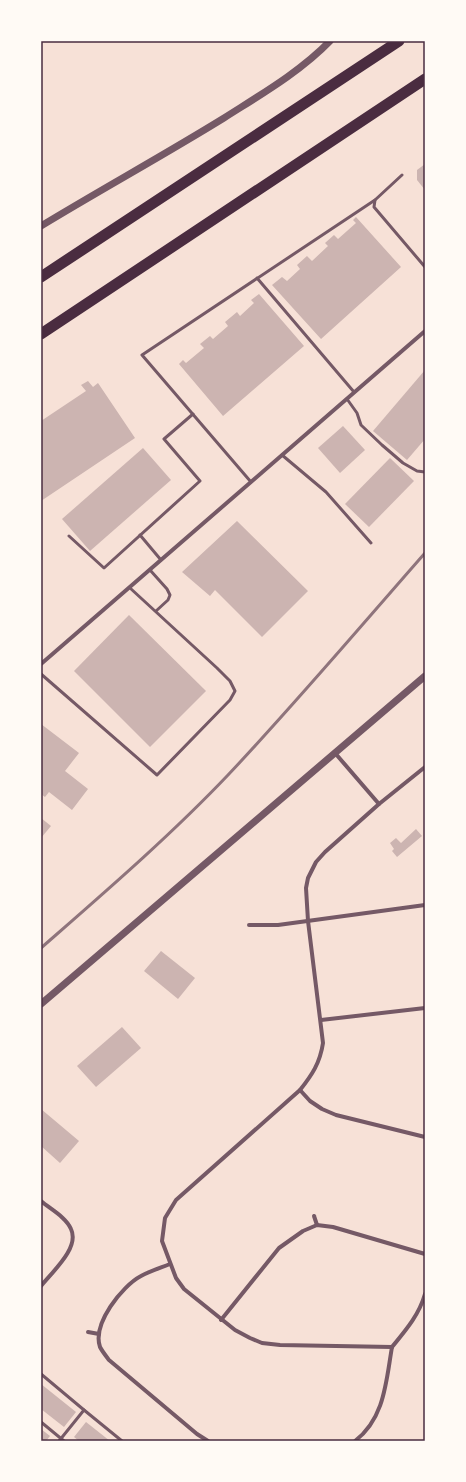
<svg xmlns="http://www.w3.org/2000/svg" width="466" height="1482" font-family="'Space Grotesk',sans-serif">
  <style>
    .building { fill: #ccb4b1 }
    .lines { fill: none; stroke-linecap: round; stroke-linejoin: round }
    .service { stroke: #755966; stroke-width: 3 }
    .minor { stroke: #755966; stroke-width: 4 }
    .tertiary { stroke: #755966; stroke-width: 7 }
    .motorway { stroke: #4a2c40; stroke-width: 11 }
    .rail { stroke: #8f747c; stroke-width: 3 }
    .neatline { fill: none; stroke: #4a2c40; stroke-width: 1.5 }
  </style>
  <rect width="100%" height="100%" fill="#f7e1d7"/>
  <g class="building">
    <path d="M425,164V190L417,180V170Z"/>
    <path d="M356,217L401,267L321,339L272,285L282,277L287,281L300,269L297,265L307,256L312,261L328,246L325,243L334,235L338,239L356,223L353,220Z"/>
    <path d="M259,294L304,346L223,416L179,364L183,360L186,363L204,348L200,344L210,336L213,339L228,326L225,322L237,312L240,316L254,303L251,300Z"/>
    <path d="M425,370V439L407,460L373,431Z"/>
    <path d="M88,381L93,387L98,383L135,438L41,501V421L86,391L81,385Z"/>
    <path d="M343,426L365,450L340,473L318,448Z"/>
    <path d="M143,448L171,480L90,551L62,519Z"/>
    <path d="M390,458L414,481L369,527L345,504Z"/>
    <path d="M237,521L308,591L262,637L215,590L210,596L182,572Z"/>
    <path d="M129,615L206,691L150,747L74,671Z"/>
    <path d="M41,724L79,753L65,771L88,789L72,810L49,792L45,797L41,794Z"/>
    <path d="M41,818L51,826L41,838Z"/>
    <path d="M416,829L422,836L397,857L392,851L394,849L390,843L396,838L401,843Z"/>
    <path d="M161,951L195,978L178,999L144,971Z"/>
    <path d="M122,1027L141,1048L96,1087L77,1066Z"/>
    <path d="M41,1109L79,1141L60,1163L41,1146Z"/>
    <path d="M41,1384L76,1412L64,1427L41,1409Z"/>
    <path d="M86,1422L110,1441H79L74,1437Z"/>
    <path d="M41,1429L50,1436L46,1441H41Z"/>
  </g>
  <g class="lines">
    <g class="service">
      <path d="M402,175L375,200L374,207L425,267"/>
      <path d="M257,278L354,392"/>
      <path d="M347,399L357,413L361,425L382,445L403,463L417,471L425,472"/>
      <path d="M282,455L326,492L371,543"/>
      <path d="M251,482L142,355L375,200"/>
      <path d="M140,535L161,560"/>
      <path d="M69,536L104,568L200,481L164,439L193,414"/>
      <path d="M150,570L167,589L170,595L168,600L156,611"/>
      <path d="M41,674L157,775L230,700L235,691L230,681L217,668L130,588"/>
      <path d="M41,1374L84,1410"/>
      <path d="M41,1422L64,1441"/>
      <path d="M59,1441L84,1410L122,1441"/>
    </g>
    <g class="minor">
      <path d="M41,664L425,331"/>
      <path d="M335,753L379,804"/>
      <path d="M249,925H278L425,905"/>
      <path d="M321,1020L425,1008"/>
      <path d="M300,1090L310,1101L322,1109L336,1115L425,1137"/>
      <path d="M41,1201C50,1209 66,1217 71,1229C80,1248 52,1272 41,1286"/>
      <path d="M314,1216L317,1225"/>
      <path d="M170,1264C160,1268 150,1271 141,1276C122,1286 92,1324 100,1347C102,1351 106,1356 109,1360L197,1434L208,1441"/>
      <path d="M221,1320L279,1248L303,1231L317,1225L333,1227L425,1254"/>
      <path d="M88,1332L99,1334"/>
      <path d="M392,1347L280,1345L262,1343L250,1338L235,1330L184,1289L176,1278L162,1241L165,1218L176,1200L300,1090C312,1075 320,1063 323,1043L308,921L306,888L308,878L316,862L325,852L379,804L425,767"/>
      <path d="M392,1347C406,1330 419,1315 425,1294"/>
      <path d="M355,1441C385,1418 386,1381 392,1347"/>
    </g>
    <g class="tertiary">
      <path d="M41,226C102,189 164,155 224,118C260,95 300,72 330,41"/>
      <path d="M41,1004L425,676"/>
    </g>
    <g class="motorway">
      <path d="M41,277L399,41"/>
      <path d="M41,334L425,79"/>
    </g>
    <path class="rail" d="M41,948C105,892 170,836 228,775C296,703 360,627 425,553"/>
  </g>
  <rect width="466" height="1482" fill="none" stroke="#fffaf5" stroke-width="84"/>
  <rect x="42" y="42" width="382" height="1398" class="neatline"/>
</svg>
